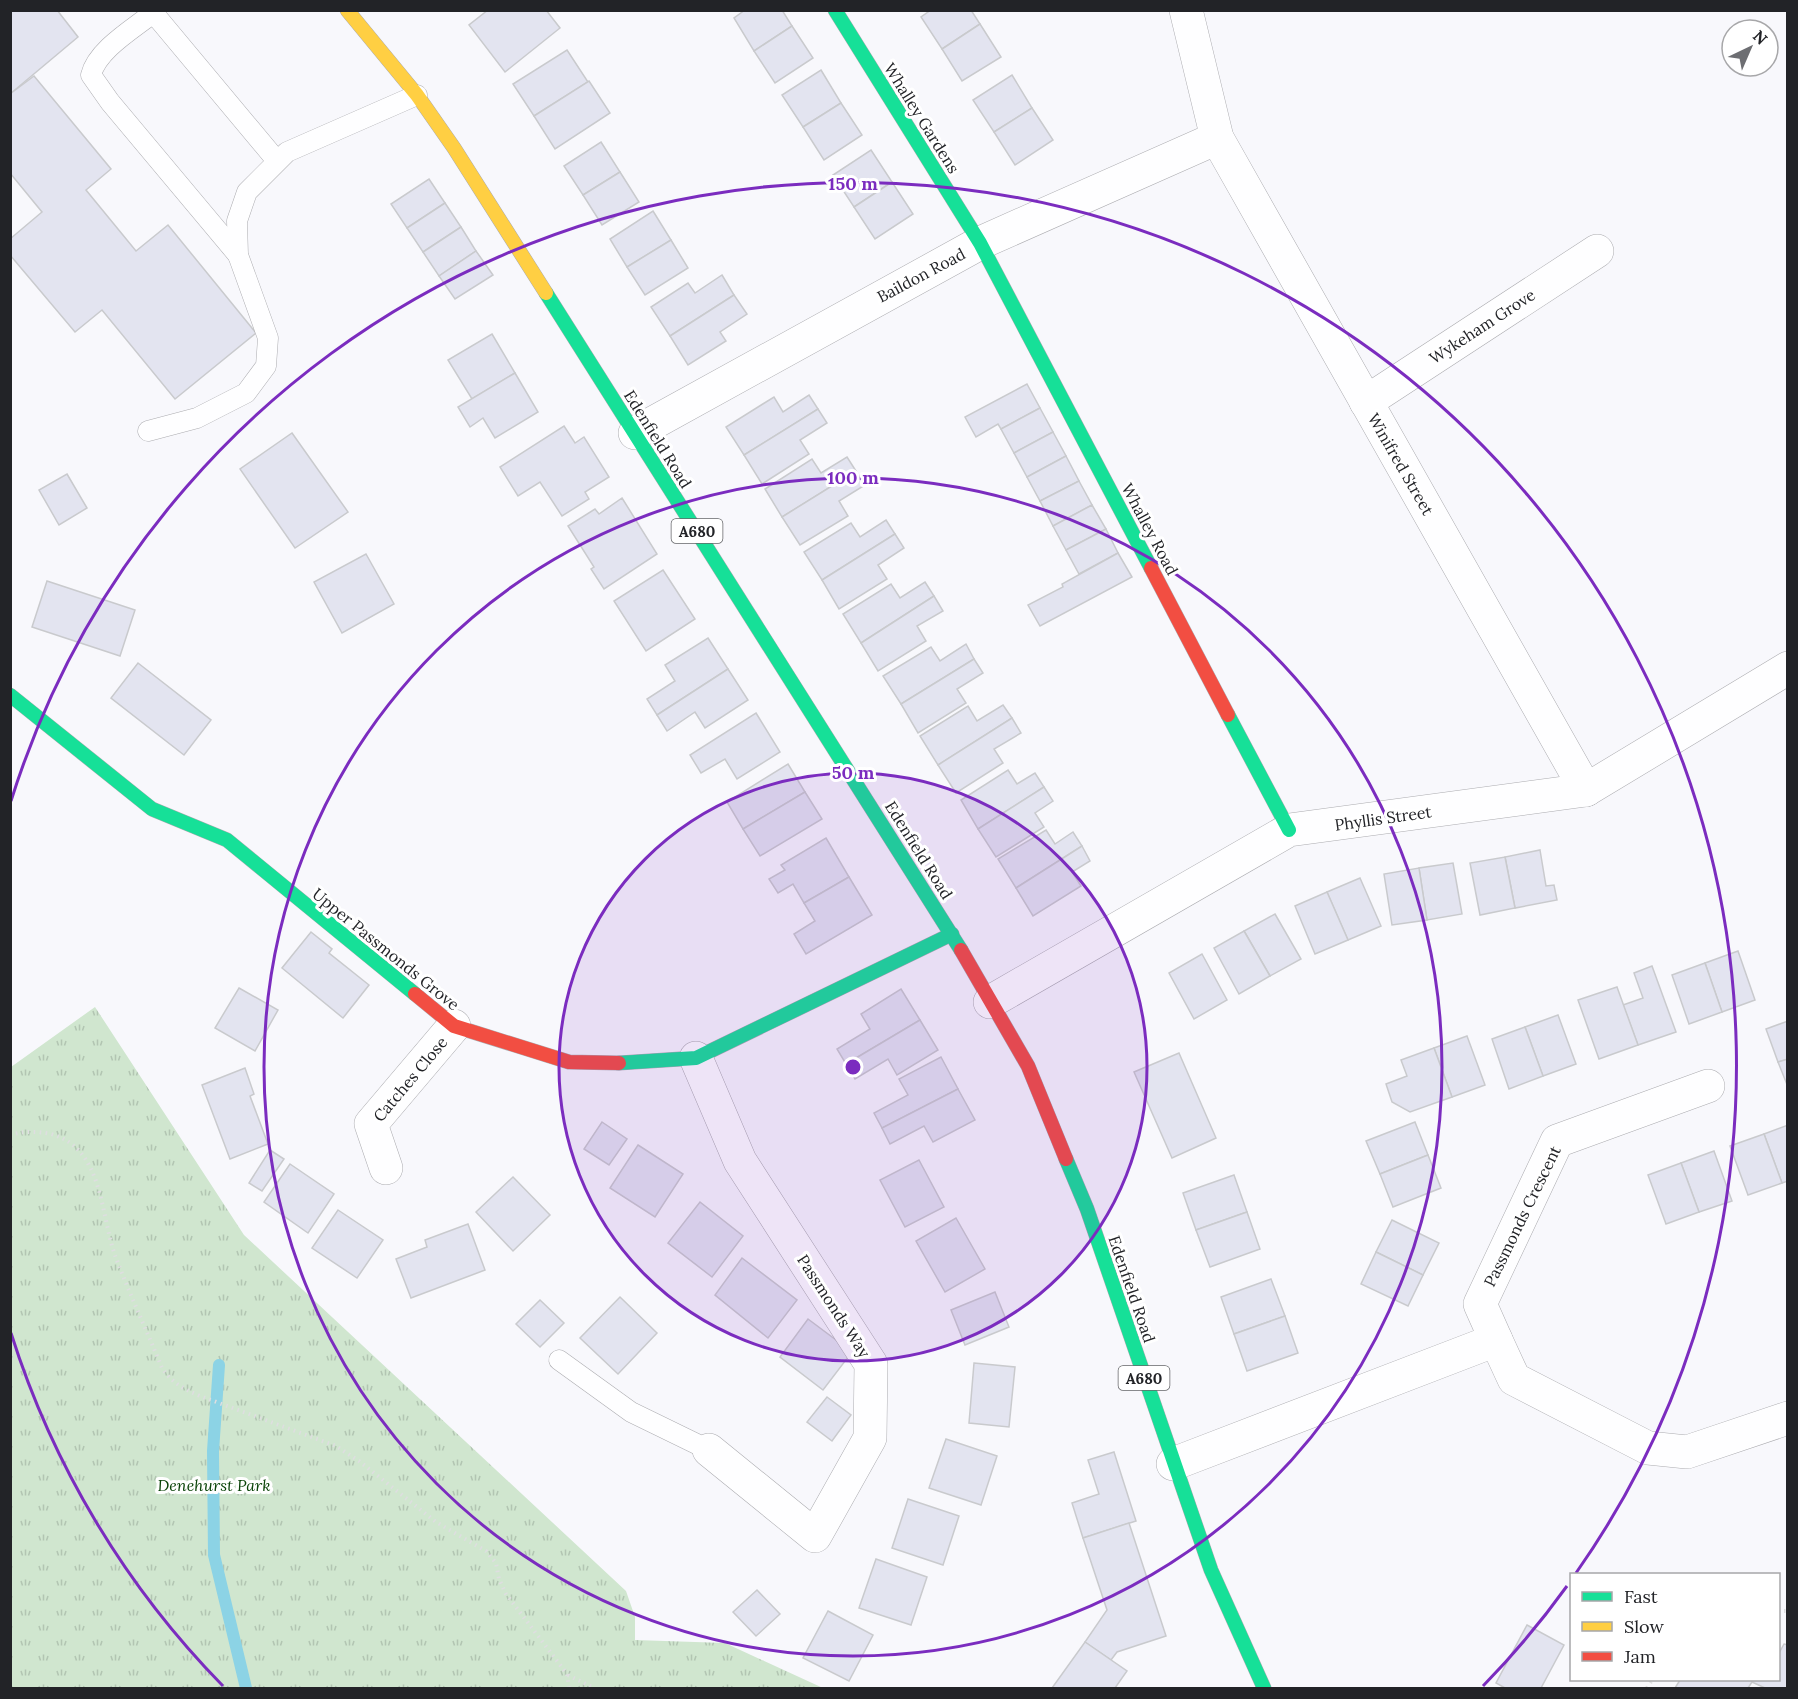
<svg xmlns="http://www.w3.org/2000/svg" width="1798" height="1699" font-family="Lora,serif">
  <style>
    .park { fill: url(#park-tufts) }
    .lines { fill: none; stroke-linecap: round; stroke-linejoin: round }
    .stream { stroke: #8cd3e5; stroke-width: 12 }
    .building { fill: #e3e4f0; stroke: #c9cacd; stroke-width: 1.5 }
    .lane-casing { stroke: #acacb0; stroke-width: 21 }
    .street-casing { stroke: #acacb0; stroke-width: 34 }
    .fast-casing { stroke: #acacb0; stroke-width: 15 }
    .slow-casing { stroke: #acacb0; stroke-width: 15 }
    .jam-casing { stroke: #acacb0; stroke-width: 15 }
    .path { stroke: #dedee0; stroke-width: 4; stroke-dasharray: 1.5 4.5; stroke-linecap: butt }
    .lane { stroke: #fefeff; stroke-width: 20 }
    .street { stroke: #fefeff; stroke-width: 33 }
    .fast { stroke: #16e098; stroke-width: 14 }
    .slow { stroke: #ffcf43; stroke-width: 14 }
    .jam { stroke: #f24e42; stroke-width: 14 }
    .ring { fill: none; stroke: #7b2cbf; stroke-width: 3 }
    .labels { text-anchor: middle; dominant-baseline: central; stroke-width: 6; stroke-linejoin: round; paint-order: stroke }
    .shield { fill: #fff; stroke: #646568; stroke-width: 1.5 }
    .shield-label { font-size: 15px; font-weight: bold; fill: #222327 }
    .street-label { font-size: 16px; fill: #222327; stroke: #fff }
    .park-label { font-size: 16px; font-style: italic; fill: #094307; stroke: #fff }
    .centre { fill: #7b2cbf; stroke: #fff; stroke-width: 3 }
    .ring-label { font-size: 18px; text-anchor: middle; font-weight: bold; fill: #7b2cbf; stroke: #fff; stroke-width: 6; stroke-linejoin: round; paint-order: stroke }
  </style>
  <defs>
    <pattern id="park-tufts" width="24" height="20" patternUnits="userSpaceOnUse" patternTransform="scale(1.5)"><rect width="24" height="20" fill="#d0e6cf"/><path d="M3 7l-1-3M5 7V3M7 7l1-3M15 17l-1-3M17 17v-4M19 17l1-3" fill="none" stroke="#b2c5b2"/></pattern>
  </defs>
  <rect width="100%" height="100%" fill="#f8f8fc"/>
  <path class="park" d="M95,1007L244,1235L626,1591L635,1617V1640L725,1643L823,1688H11V1067Z"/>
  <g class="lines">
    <path class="stream" d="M219,1365L213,1451L214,1555L246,1688"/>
  </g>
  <g class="building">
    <path d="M10,10H57L78,37L10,94Z"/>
    <path d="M488,10H546L560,28L505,72L469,25Z"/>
    <path d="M745,10H782L792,26L754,51L734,18Z"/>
    <path d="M931,10H971L980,24L942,49L921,17Z"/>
    <path d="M980,24L1001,57L962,81L942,49Z"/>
    <path d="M792,26L813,58L775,83L754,51Z"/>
    <path d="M567,50L588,82L534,116L513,84Z"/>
    <path d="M821,70L841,103L803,127L782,95Z"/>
    <path d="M1012,75L1032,108L994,132L973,100Z"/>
    <path d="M34,76L111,169L86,190L136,251L168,225L256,333L175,399L102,310L75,332L10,255V239L42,212L10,173V94Z"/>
    <path d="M589,81L610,113L555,149L534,116Z"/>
    <path d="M841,103L862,135L824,160L803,127Z"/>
    <path d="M1032,108L1053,140L1015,165L994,132Z"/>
    <path d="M601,142L620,172L583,195L564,166Z"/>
    <path d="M871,150L892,182L854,207L833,175Z"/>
    <path d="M620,172L639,202L602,225L583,195Z"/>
    <path d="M429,179L445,203L407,228L391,204Z"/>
    <path d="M892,182L913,214L875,239L854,207Z"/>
    <path d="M445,203L461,227L423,252L407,228Z"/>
    <path d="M653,211L671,240L627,267L610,239Z"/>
    <path d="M461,227L476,251L439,276L423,252Z"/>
    <path d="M671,240L688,268L645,295L627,267Z"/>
    <path d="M476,251L493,275L455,299L439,276Z"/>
    <path d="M722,275L734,295L670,336L651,307L688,283L695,293Z"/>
    <path d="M734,295L747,314L720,332L726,341L688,365L670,336Z"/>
    <path d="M492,334L515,373L472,399L448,360Z"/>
    <path d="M515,373L538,412L495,438L483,418L470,427L458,407Z"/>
    <path d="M1027,384L1040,408L1001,429L998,424L976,437L965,417Z"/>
    <path d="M809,395L818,409L744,455L726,427L774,397L783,412Z"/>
    <path d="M1040,408L1053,432L1014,453L1001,429Z"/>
    <path d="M818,409L827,423L800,440L809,454L762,484L744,455Z"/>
    <path d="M564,426L575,443L584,437L609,477L585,492L589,499L562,516L540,482L518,496L500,467Z"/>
    <path d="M1053,432L1066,456L1027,477L1014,453Z"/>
    <path d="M292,433L348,512L295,548L240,469Z"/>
    <path d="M1066,456L1079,481L1040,501L1027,477Z"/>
    <path d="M847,457L856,471L782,517L765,489L812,459L821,473Z"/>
    <path d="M856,471L865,485L839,501L848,516L800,545L782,517Z"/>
    <path d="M67,474L87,508L59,525L39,490Z"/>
    <path d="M1079,481L1092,505L1053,526L1040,501Z"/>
    <path d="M622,498L657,554L604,589L591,569L594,567L568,526L595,509L599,514Z"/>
    <path d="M1092,505L1106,529L1066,550L1053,526Z"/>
    <path d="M886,520L895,534L822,580L804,552L851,523L860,537Z"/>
    <path d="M1106,529L1118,553L1079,574L1066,550Z"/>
    <path d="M895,534L904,548L878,565L887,579L839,609L822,580Z"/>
    <path d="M1118,553L1132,577L1040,626L1028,605L1063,587L1062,584Z"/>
    <path d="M366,554L394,604L342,633L314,582Z"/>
    <path d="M663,570L695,619L646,651L614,601Z"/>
    <path d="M47,581L135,610L120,656L32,627Z"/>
    <path d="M925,582L934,596L861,643L843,614L891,584L900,598Z"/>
    <path d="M934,596L943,611L917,626L926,641L878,671L861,643Z"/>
    <path d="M708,638L728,669L657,715L647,699L675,681L665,665Z"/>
    <path d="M966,644L974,659L901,704L883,676L931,647L940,661Z"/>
    <path d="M974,659L983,673L957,689L966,703L918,733L901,704Z"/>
    <path d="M138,663L211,720L184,755L111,698Z"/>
    <path d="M728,669L748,700L705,728L695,712L667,731L657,715Z"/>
    <path d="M1003,705L1012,718L938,765L920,736L968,706L977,721Z"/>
    <path d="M756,713L780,752L737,779L725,759L701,773L690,755Z"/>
    <path d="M1012,718L1021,733L994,749L1003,763L956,793L938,765Z"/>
    <path d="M788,764L805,792L743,829L727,802Z"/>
    <path d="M1008,770L1017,784L1035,773L1044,787L978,829L961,800Z"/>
    <path d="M1044,787L1053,801L1035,813L1044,827L996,857L978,829Z"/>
    <path d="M805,792L822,819L760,856L743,829Z"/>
    <path d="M1046,830L1055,844L1073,832L1082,846L1016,888L998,859Z"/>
    <path d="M826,838L849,877L804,903L793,884L778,893L769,879L785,870L781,865Z"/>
    <path d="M1082,846L1090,861L1072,872L1081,886L1033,916L1016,888Z"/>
    <path d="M1540,850L1546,886L1554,885L1557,900L1515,908L1505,857Z"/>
    <path d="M1505,857L1515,908L1480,915L1470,863Z"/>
    <path d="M1453,863L1462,914L1427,920L1419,868Z"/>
    <path d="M1419,868L1427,920L1392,925L1384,874Z"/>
    <path d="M849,877L872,915L806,954L794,934L815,921L804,903Z"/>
    <path d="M1360,878L1381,926L1348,940L1327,892Z"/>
    <path d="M1327,892L1348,940L1315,954L1295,906Z"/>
    <path d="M1275,914L1301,959L1270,976L1244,931Z"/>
    <path d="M1244,931L1270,976L1239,994L1214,948Z"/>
    <path d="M311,932L332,949L329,953L369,985L343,1018L282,968Z"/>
    <path d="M1738,951L1755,1000L1722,1012L1705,963Z"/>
    <path d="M1202,954L1227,1000L1194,1019L1169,973Z"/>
    <path d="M1705,963L1722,1012L1689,1024L1672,975Z"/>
    <path d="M1652,966L1676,1032L1638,1045L1623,1005L1643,998L1634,973Z"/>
    <path d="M1617,987L1638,1045L1599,1059L1578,1000Z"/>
    <path d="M239,988L278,1010L255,1051L215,1028Z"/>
    <path d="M901,989L920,1020L846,1064L837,1049L870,1029L861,1014Z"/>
    <path d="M1558,1015L1576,1064L1543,1076L1525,1027Z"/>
    <path d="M920,1020L938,1050L897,1075L888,1059L855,1079L846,1064Z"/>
    <path d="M1788,1021V1059L1778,1062L1766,1029Z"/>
    <path d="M1525,1027L1543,1076L1509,1089L1492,1039Z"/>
    <path d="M1467,1036L1485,1085L1452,1097L1434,1048Z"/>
    <path d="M1434,1048L1452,1097L1410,1112L1392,1102L1386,1084L1407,1076L1401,1060Z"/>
    <path d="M1179,1053L1216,1138L1172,1158L1134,1072Z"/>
    <path d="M941,1057L958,1089L882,1128L874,1113L908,1095L899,1079Z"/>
    <path d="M1788,1059V1087L1778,1062Z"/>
    <path d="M245,1068L254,1094L250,1096L268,1144L230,1159L202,1085Z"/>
    <path d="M958,1089L975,1120L933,1142L924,1126L890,1144L882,1128Z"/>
    <path d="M602,1122L627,1139L609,1165L584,1149Z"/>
    <path d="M1415,1122L1428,1155L1380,1174L1366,1141Z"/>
    <path d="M1788,1125V1181L1782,1183L1764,1134Z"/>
    <path d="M1764,1134L1782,1183L1748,1195L1730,1146Z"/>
    <path d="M638,1145L683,1174L655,1217L610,1188Z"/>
    <path d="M270,1150L284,1159L262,1191L249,1183Z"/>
    <path d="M1714,1151L1732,1201L1699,1212L1681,1163Z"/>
    <path d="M1428,1155L1441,1188L1393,1207L1380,1174Z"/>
    <path d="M919,1160L944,1207L905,1227L880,1180Z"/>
    <path d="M1681,1163L1699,1212L1666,1224L1648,1175Z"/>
    <path d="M290,1164L334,1194L308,1233L264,1202Z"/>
    <path d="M1234,1175L1247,1212L1196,1230L1183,1193Z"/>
    <path d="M513,1177L550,1215L513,1251L476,1212Z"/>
    <path d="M700,1202L743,1236L712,1277L668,1243Z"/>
    <path d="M338,1210L383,1240L357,1278L312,1248Z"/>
    <path d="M1247,1212L1260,1249L1210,1267L1196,1230Z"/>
    <path d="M956,1218L985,1269L945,1292L916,1241Z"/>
    <path d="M1392,1220L1439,1243L1423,1275L1376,1252Z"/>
    <path d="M468,1224L485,1270L411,1298L396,1259L427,1247L425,1240Z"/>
    <path d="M1376,1252L1423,1275L1408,1306L1361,1284Z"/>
    <path d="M742,1258L797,1300L768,1338L715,1295Z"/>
    <path d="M1271,1279L1285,1316L1234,1334L1221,1297Z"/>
    <path d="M995,1292L1009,1327L965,1345L951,1310Z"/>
    <path d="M620,1297L657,1333L618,1374L580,1338Z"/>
    <path d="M540,1300L564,1323L540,1347L516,1324Z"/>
    <path d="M1285,1316L1298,1353L1247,1371L1234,1334Z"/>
    <path d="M808,1319L852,1352L823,1390L780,1357Z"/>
    <path d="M974,1363L1015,1367L1009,1427L969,1423Z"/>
    <path d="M827,1397L851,1415L832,1441L807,1422Z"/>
    <path d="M946,1439L997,1456L981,1505L929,1488Z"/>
    <path d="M1114,1452L1136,1521L1083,1538L1072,1503L1099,1494L1088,1460Z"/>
    <path d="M908,1499L959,1516L943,1565L892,1548Z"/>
    <path d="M1129,1523L1166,1636L1117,1652L1111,1660L1085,1642L1107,1610L1083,1538Z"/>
    <path d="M876,1559L927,1577L911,1625L859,1608Z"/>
    <path d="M757,1590L780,1614L756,1636L733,1612Z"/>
    <path d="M828,1611L873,1635L849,1681L803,1658Z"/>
    <path d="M1527,1625L1564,1645L1541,1688H1505L1496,1683Z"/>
    <path d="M1085,1642L1127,1671L1115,1688H1052Z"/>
    <path d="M1784,1644L1788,1645V1688H1765L1752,1682L1748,1688H1675L1680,1680H1778V1655Z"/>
  </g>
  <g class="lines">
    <g class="lane-casing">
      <g id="lane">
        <path d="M151,10L277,161"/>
        <path d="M153,13C133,29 97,50 91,75L110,102L238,255"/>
        <path d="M148,431L197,418L246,393L266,366L268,338L238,255L237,221L247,192L287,152L417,95"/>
        <path d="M559,1360L631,1412L709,1450"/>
      </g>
    </g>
    <g class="street-casing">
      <g id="street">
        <path d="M1186,10L1217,138L1586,790"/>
        <path d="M1366,402L1597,251"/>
        <path d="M635,433L980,243L1217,138"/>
        <path d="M990,1002L1289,830L1586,790L1788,668"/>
        <path d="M696,1058L740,1161L871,1364L870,1438L815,1536L709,1450"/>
        <path d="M386,1168L371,1124L454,1026"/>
        <path d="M1496,1340L1480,1304L1557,1141L1708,1086"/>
        <path d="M1173,1464L1496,1340L1514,1379L1648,1448L1687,1452L1788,1418"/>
      </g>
    </g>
    <g class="fast-casing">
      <g id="fast">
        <path d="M835,10L980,243L1151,568"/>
        <path d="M546,293L961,950"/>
        <path d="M10,695L152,809L227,840L415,994"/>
        <path d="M1228,715L1289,830"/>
        <path d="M619,1063L696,1058L952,934"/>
        <path d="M1066,1159L1087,1209L1211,1570L1264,1688"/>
      </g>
    </g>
    <g class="slow-casing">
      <path id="slow" d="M347,10L417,95L454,148L546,293"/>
    </g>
    <g class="jam-casing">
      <g id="jam">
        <path d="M1151,568L1228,715"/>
        <path d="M961,950L1028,1066L1066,1159"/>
        <path d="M415,994L454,1026L569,1062L619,1063"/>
      </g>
    </g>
    <g class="path">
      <path d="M10,1135C24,1131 37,1131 51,1134C104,1148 100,1216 116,1258C130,1295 147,1331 162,1368C172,1383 184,1389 200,1396L336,1446L359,1461L436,1522L486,1551L496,1563L499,1579L506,1594L567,1674L569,1688"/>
      <path d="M1778,1611H1788"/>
      <path d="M568,1675L594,1688"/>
      <path d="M1647,1688L1652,1680"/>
    </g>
    <use href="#lane" class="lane"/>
    <use href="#street" class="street"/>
    <use href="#fast" class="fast"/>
    <use href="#slow" class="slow"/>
    <use href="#jam" class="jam"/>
  </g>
  <circle cx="853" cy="1067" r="294" fill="#7b2cbf" fill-opacity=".12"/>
  <g class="ring">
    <circle cx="853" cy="1067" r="294"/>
    <circle cx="853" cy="1067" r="589"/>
    <path d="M1567 1586A883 883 0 0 1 1483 1686M223 1686A883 883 0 0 1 11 1333M11 801A883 883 0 1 1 1576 1573"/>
  </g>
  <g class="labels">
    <g class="shield">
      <rect x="671.5" y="519" width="51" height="24" rx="4.5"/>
      <rect x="1118.5" y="1366" width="51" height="24" rx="4.5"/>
    </g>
    <g class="shield-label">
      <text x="697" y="531">A680</text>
      <text x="1144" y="1378">A680</text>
    </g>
    <g class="street-label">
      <text transform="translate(922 118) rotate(58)">Whalley Gardens</text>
      <text transform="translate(921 275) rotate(-28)">Baildon Road</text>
      <text transform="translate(1482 326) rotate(-33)">Wykeham Grove</text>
      <text transform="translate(658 439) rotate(58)">Edenfield Road</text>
      <text transform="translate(1401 464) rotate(60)">Winifred Street</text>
      <text transform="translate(1150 529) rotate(62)">Whalley Road</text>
      <text transform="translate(1383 818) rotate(-8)">Phyllis Street</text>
      <text transform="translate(919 850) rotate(58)">Edenfield Road</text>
      <text transform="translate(386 949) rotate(39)">Upper Passmonds Grove</text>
      <text transform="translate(410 1079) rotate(-50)">Catches Close</text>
      <text transform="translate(1522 1216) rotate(-64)">Passmonds Crescent</text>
      <text transform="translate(1132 1289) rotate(71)">Edenfield Road</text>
      <text transform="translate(834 1306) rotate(57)">Passmonds Way</text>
    </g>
    <g class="park-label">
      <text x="214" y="1485">Denehurst Park</text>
    </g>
  </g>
  <circle cx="853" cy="1067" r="9" class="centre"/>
  <g class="ring-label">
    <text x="853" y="190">150 m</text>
    <text x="853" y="484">100 m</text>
    <text x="853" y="779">50 m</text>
  </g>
  <rect width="1798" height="1699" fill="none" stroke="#222327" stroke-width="24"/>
  <rect x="1570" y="1573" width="210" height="108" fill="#ffffff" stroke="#a7a7a9" stroke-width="1.5"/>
  <rect x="1582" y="1592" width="30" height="9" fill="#16e098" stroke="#a7a7a9" stroke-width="1.5"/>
  <text x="1624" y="1603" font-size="18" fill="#222327">Fast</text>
  <rect x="1582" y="1622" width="30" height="9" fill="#ffcf43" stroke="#a7a7a9" stroke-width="1.5"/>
  <text x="1624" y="1633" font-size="18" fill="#222327">Slow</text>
  <rect x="1582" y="1652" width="30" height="9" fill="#f24e42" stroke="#a7a7a9" stroke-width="1.5"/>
  <text x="1624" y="1663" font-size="18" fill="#222327">Jam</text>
  <g transform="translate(1750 48) rotate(44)"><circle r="28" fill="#ffffff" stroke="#a7a7a9" stroke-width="1.5"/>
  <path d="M0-4.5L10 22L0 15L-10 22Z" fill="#6d6e72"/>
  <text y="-9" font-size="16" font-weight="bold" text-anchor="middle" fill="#222327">N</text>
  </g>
</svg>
